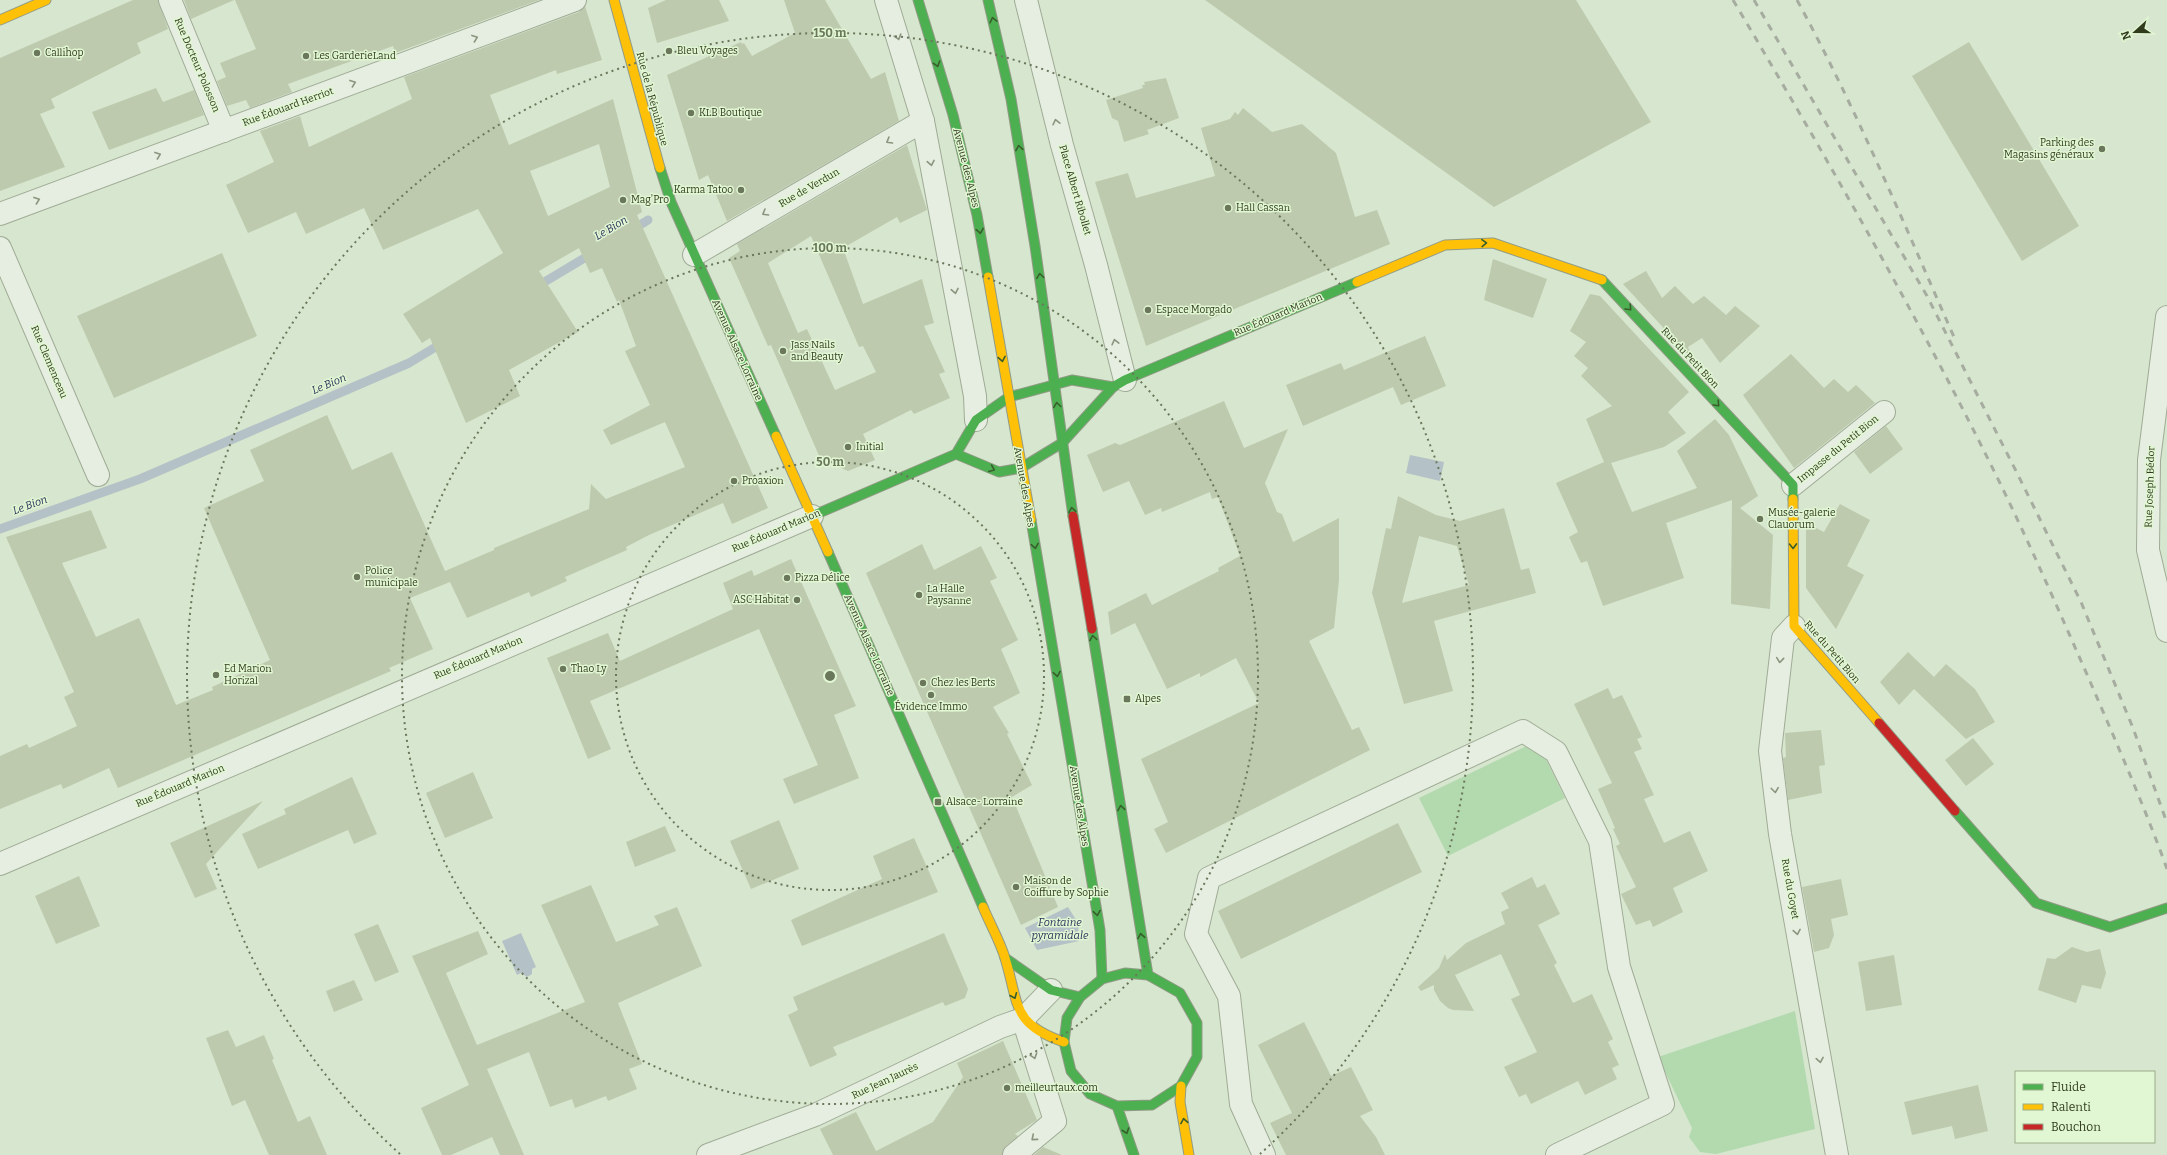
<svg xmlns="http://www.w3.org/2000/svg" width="2167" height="1155" font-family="Bitter,serif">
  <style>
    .green { fill: #b3d9af }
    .water { fill: #b4c1c6 }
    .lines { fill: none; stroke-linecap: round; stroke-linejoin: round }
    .stream { stroke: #b4c1c6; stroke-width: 9 }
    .building { fill: #becaae; fill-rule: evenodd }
    .street-casing { stroke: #a0ab96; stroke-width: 24 }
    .fast-casing { stroke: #919b86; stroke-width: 11 }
    .slow-casing { stroke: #919b86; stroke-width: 11 }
    .jam-casing { stroke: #919b86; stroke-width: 11 }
    .street { stroke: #e5eee0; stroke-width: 22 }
    .fast { stroke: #4caf50; stroke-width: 9 }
    .slow { stroke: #ffc107; stroke-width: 9 }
    .jam { stroke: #c62828; stroke-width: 9 }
    .rail { stroke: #a6ada0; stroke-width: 3; stroke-dasharray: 7 7; stroke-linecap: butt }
    .oneway { stroke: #385e2c }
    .oneway2 { stroke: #8a947e }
    .ring { fill: none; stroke: #6a775b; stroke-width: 2; stroke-dasharray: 2 4 }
    .poi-dot { fill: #6a775b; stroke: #e1f7d3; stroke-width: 1.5 }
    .labels { text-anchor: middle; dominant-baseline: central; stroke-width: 3; stroke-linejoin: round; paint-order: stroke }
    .poi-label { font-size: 10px; fill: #303b1d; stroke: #e1f7d3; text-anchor: start }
    .street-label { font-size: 10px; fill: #303b1d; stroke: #e1f7d3 }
    .water-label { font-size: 11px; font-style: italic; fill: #2c345b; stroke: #e1f7d3 }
    .centre { fill: #6a775b; stroke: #e1f7d3; stroke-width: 2 }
    .ring-label { font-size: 12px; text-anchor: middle; font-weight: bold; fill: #6a775b; stroke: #e1f7d3; stroke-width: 3; stroke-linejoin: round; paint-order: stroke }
  </style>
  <rect width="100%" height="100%" fill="#d7e6ce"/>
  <g class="green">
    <path d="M1537,741L1565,798L1448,856L1419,798Z"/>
    <path d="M1795,1011L1815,1129L1716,1154L1700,1152L1689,1137L1692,1128L1658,1057Z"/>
  </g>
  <g class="water">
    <path d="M1410,455L1444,462L1440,481L1406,473Z"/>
    <path d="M1068,907L1078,923L1079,941L1037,950L1025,928Z"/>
    <path d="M521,933L536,967L532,969V974L527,977L521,973L517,975L502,941Z"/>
  </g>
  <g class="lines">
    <g class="stream">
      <path d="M632,230L648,220"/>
      <path d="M536,287L593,253"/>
      <path d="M0,529L140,479L409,363L444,342"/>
    </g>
  </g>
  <g class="building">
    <path d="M133,0H158L168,29L137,43L141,53L51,99L55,108L40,114L65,167L0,191V58Z"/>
    <path d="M184,0H234L191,19Z"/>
    <path d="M235,0H539L395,53L393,46L288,84L292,92L250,108L246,100L227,106L217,81L226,77L220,63L256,49Z"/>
    <path d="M666,0H719L729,21L657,43L648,8Z"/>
    <path d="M784,0H825L871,79L885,72L899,121L727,221L708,175L699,180L667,75L741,42L742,44L744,43L752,56L795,33Z"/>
    <path d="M1205,0H1576L1651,122L1494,207Z"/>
    <path d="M585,6L602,60L557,74L556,70L490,95L509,145L613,99L642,212L637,215L768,508L732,524L723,503L649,535L626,547L627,550L565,577L567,581L531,597L529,592L467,618L450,582L410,598L433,649L389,668L391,671L118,788L109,768L63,789L61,784L0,809V756L27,744L29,748L77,726L64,697L74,692L6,537L91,510L107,548L62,563L96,637L139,618L176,705L213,690L212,687L270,660L204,508L264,481L250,450L327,415L352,470L392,452L445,571L494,550V548L589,509L591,484L606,499L685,467L665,422L611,445L603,430L650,405L625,351L636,346L619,300L617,302L602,268L590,273L579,248L539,271L578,332L509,370L520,396L466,423L430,338L422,343L403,314L503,253L478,209L383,250L364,208L306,234L296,212L248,233L226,185L274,162L260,131L300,116L309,147L412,99L404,77L579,12ZM599,144L610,187L548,216L530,171Z"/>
    <path d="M1969,42L2079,226L2022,261L1912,76Z"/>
    <path d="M1166,78L1179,118L1147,130L1149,134L1124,142L1118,121L1112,118L1106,100L1143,88L1142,85H1145L1144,82Z"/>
    <path d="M156,88L163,102L194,90L204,115L109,150L92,112Z"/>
    <path d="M1243,108L1272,132L1302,124L1336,153L1355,217L1377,210L1390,244L1146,346L1095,182L1128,173L1136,198L1215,176L1201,128L1230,119L1235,112L1238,115Z"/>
    <path d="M907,145L927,210L900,223L897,217L843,248L863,304L922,279L934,323L924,326L945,372L939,374L950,398L914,414L911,410L863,434L875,460L848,471L820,458L771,345L768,346L729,258L740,251L737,244ZM811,236L859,347L863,346L876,372L835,390L807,329L798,333L768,263Z"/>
    <path d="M222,253L257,336L114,398L77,316Z"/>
    <path d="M1493,259L1547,279L1533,318L1484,300Z"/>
    <path d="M1646,271L1662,298L1675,286L1693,304L1704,296L1726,315L1735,306L1760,326L1720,363L1702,338L1688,347L1694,361L1623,284Z"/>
    <path d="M1590,294L1600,296L1689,392L1668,412L1686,433L1664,447L1611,463L1632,512L1697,488L1677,451L1715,419L1729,435L1758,496L1740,508L1773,535L1770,609L1731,604L1732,500L1666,523L1684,578L1603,606L1587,561L1581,563L1569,537L1578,532L1556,483L1604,462L1586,419L1612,406L1581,376L1588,368L1574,356L1586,342L1570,331Z"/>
    <path d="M1425,336L1446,386L1401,405L1393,387L1303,426L1286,385L1341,363L1344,370Z"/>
    <path d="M1791,354L1824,388L1834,379L1848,392L1856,385L1875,403L1794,468L1743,395Z"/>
    <path d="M1224,401L1244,448L1288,429L1265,483L1277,512L1282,514L1293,542L1339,518V580L1334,628L1309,641L1352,730L1359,727L1370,750L1166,853L1154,829L1168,822L1141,759L1259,703L1236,658L1200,677V673L1167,689L1135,623L1111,635L1108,612L1146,593L1152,605L1219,571L1218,568L1240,556L1218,497L1212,499L1210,492L1162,512L1161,508L1145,515L1129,481L1103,492L1087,455L1115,443L1120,445Z"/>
    <path d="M1886,426L1903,449L1870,474L1854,452Z"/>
    <path d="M1398,496L1436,515L1460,521L1504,508L1521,570L1529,568L1536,593L1434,621L1453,691L1404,704L1372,593L1386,528L1391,529ZM1419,536L1457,546L1469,585L1402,603Z"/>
    <path d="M1840,504L1870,520L1847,566L1864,575L1836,629L1806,588V523L1824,532Z"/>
    <path d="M922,544L934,570L981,546L997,578L990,581L1018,640L1001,649L1020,693L993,707L1009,733L1007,734L1032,785L1012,797L1058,907L1021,925L866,573Z"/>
    <path d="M791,559L856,706L834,715L859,778L794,804L783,779L818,765L759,629L590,701L611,749L588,759L547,658L608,633L620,661L733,609L723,583L752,570L754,576Z"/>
    <path d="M1908,652L1934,677L1946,664L1975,689L1995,722L1966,739L1914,689L1899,705L1880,682Z"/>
    <path d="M1608,688L1613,699L1622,695L1642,737L1637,739L1642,749L1634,752L1654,795L1644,799L1664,843L1690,831L1708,871L1673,888L1683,912L1653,927L1650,920L1636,925L1621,894L1636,887L1616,846L1620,844L1613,829L1615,828L1598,789L1612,783L1574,704Z"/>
    <path d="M1821,730L1825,765L1819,766L1822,793L1788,800L1783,758L1786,757L1785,733Z"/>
    <path d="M1973,738L1994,764L1966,786L1945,760Z"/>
    <path d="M473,772L493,818L445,838L426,793Z"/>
    <path d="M352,777L377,834L354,844L348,830L258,869L242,834L286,814L284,809Z"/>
    <path d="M263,801L206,864L217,889L195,898L170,843Z"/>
    <path d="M779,820L799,869L751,889L730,841Z"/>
    <path d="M1398,823L1422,872L1241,959L1218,911Z"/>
    <path d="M665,826L676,851L635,867L626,842Z"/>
    <path d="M914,838L938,892L802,946L791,920L882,879L873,856Z"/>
    <path d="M79,876L100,926L56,944L35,896Z"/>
    <path d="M1532,877L1537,888L1545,884L1560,914L1538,925L1557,963L1554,965L1573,1003L1592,994L1613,1039L1608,1042L1619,1065L1612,1068L1617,1079L1585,1095L1578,1081L1531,1104L1526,1094L1519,1097L1504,1067L1537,1052L1511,999L1520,995L1501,954L1455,975L1474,1011L1453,1010L1448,1008L1440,1001L1434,990V985L1421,991L1418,987L1439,968L1445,954L1447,960L1466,943L1505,924L1501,912L1509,908L1501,893Z"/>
    <path d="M1841,879L1848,915L1831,919L1834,935L1829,948L1814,952L1802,887Z"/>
    <path d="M591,885L616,942L659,925L654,916L677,907L702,966L618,1003L642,1064L629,1069L637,1089L608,1101L606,1096L575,1108L572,1099L550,1107L529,1052L487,1069L524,1155H500L492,1137L451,1155H442L421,1108L469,1085L412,956L478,931L488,954L446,973L477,1045L585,1002L541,905Z"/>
    <path d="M378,924L399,972L375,982L354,934Z"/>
    <path d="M944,933L968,989L965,998L945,1006L943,1002L833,1047L837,1055L810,1067L788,1015L798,1010L793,997Z"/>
    <path d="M2072,947L2087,952L2100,949L2106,973L2101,989L2082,985L2076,1003L2038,990L2047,958L2055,959Z"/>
    <path d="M1894,955L1902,1005L1866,1011L1858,962Z"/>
    <path d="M354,980L363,1000L334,1012L326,991Z"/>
    <path d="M1304,1022L1331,1076L1351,1067L1373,1110L1360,1116L1376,1137L1385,1155H1286L1270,1123L1292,1113L1258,1045Z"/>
    <path d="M228,1030L236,1047L264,1035L274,1059L272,1060L298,1122L310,1116L327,1155H269L245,1100L232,1106L206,1038Z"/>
    <path d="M1003,1041L1037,1120L1015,1134L1018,1136L1006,1146L1002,1155H833L820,1129L856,1112L876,1151L933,1122L963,1077L957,1063Z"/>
    <path d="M1978,1085L1988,1131L1955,1139L1952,1126L1912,1135L1904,1102Z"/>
    <path d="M1043,1147L1062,1155H1034Z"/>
  </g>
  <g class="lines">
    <g class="street-casing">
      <g id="street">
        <path d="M170,0L224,131"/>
        <path d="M886,0L923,121L975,396L976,420"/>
        <path d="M1026,0L1062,145L1096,265L1125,380"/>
        <path d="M0,214L575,0"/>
        <path d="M0,248L98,475"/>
        <path d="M694,255L923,121"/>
        <path d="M2167,317L2149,460L2148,550L2167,631"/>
        <path d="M1793,485L1884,412"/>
        <path d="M1794,626L1783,638L1770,751L1780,834L1837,1155"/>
        <path d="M0,864L812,516"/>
        <path d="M708,1155L815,1115L1000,1027L1023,1019L1051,990"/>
        <path d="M1014,1155L1055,1121L1023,1019"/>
        <path d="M1264,1155L1241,1104L1229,996L1196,934L1209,878L1523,731L1556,752L1600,841L1619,967L1663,1104L1557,1155"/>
      </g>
    </g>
    <g class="fast-casing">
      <g id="fast">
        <path d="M918,0L953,115L977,215L988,277"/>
        <path d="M988,0L1011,99L1035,246L1073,516"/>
        <path d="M660,168L671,202L776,436"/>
        <path d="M1602,280L1793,485V499"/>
        <path d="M956,454L999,472L1021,468L1062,443L1113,387L1125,380L1357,282"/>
        <path d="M812,516L956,454L976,420L1009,397L1072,380L1113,387"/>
        <path d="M1031,520L1100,930L1102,979"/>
        <path d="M828,552L983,907"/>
        <path d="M1092,629L1148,975"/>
        <path d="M1955,811L2036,903L2110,927L2167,908"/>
        <path d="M1005,958L1051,990L1080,997"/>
        <path d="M1117,1106L1152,1105L1181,1086L1197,1057V1023L1180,993L1148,975L1125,973L1102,979L1080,997L1067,1018L1064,1042L1071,1071L1090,1094L1117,1106L1134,1155"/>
      </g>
    </g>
    <g class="slow-casing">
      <g id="slow">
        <path d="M614,0L660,168"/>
        <path d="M0,20L46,0"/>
        <path d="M988,277L1031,520"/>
        <path d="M1357,282L1445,245L1493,243L1602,280"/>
        <path d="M776,436L828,552"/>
        <path d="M1793,499L1794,626L1879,723"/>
        <path d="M983,907C990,924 1000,941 1005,958C1019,1003 1011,1024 1064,1042"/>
        <path d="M1181,1086L1180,1102L1189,1155"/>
      </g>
    </g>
    <g class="jam-casing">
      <g id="jam">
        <path d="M1073,516L1092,629"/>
        <path d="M1879,723L1955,811"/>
      </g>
    </g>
    <use href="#street" class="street"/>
    <use href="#fast" class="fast"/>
    <use href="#slow" class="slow"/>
    <use href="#jam" class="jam"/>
    <g class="rail">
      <path d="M1733,0C1825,155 1916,313 1996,475C2029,542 2059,611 2089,679C2116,742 2144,805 2167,869"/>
      <path d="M1754,0L1927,296L2015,469L2081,602L2133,728L2167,823"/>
      <path d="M1797,0C1856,108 1904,224 1954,337"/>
    </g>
  </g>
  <defs><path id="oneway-chevron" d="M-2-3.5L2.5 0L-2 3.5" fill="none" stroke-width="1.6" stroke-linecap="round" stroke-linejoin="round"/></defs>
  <g class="oneway">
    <use href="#oneway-chevron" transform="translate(993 20) rotate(-103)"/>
    <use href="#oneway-chevron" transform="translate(937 64) rotate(73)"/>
    <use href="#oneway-chevron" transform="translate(1019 148) rotate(-99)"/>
    <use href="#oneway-chevron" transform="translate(980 231) rotate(80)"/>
    <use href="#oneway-chevron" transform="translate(1484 243) rotate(-2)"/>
    <use href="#oneway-chevron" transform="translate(1040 276) rotate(-98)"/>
    <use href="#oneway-chevron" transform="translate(1629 308) rotate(47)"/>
    <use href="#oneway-chevron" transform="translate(1002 359) rotate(80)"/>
    <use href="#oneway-chevron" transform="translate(1717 404) rotate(47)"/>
    <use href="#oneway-chevron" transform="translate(1057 405) rotate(-98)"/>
    <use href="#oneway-chevron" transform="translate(992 469) rotate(23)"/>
    <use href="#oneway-chevron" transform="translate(1072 510) rotate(-99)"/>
    <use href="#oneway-chevron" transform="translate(1035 546) rotate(80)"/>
    <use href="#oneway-chevron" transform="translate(1793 546) rotate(89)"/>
    <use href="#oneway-chevron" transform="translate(1093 638) rotate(-99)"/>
    <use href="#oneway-chevron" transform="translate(1057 674) rotate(81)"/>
    <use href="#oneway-chevron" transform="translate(1121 808) rotate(-99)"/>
    <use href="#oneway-chevron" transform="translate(1097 913) rotate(81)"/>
    <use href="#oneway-chevron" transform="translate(1141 936) rotate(-100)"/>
    <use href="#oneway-chevron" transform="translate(1014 996) rotate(67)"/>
    <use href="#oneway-chevron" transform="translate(1184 1121) rotate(-100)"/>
    <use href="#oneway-chevron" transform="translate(1126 1131) rotate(71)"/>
  </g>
  <g class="oneway2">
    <use href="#oneway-chevron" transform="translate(898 37) rotate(73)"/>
    <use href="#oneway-chevron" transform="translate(475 38) rotate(-20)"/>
    <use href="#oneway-chevron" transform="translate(353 83) rotate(-20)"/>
    <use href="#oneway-chevron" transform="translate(1056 122) rotate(-103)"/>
    <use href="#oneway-chevron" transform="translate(889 141) rotate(150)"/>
    <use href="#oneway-chevron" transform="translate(158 155) rotate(-20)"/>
    <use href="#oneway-chevron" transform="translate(931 163) rotate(79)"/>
    <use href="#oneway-chevron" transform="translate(37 200) rotate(-20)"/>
    <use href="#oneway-chevron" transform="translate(765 213) rotate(150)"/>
    <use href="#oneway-chevron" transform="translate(955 291) rotate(79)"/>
    <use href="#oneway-chevron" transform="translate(1115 342) rotate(-104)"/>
    <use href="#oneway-chevron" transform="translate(1780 660) rotate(96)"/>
    <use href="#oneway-chevron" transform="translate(1775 790) rotate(83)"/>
    <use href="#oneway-chevron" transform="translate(1797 932) rotate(80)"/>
    <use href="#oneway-chevron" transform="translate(1034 1056) rotate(72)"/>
    <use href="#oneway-chevron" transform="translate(1820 1060) rotate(80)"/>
    <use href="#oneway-chevron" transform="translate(1034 1138) rotate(140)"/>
  </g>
  <g class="ring">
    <circle cx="830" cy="676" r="214"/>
    <circle cx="830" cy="676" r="428"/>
    <path d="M400 1154A643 643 0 1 1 1260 1154"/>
  </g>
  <g class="poi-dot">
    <circle cx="669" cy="51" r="4"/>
    <circle cx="37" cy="53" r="4"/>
    <circle cx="306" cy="56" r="4"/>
    <circle cx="691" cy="113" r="4"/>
    <circle cx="2102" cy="149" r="4"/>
    <circle cx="741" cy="190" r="4"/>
    <circle cx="623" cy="200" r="4"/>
    <circle cx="1228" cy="208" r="4"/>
    <circle cx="1148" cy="310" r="4"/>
    <circle cx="783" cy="351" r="4"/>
    <circle cx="848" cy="447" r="4"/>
    <circle cx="734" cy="481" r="4"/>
    <circle cx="1760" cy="519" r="4"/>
    <circle cx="357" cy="577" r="4"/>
    <circle cx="787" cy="578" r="4"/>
    <circle cx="919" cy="595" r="4"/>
    <circle cx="797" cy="600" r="4"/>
    <circle cx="563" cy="669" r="4"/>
    <circle cx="216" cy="675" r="4"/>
    <circle cx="923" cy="683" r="4"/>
    <circle cx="931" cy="695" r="4"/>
    <rect x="1123" y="695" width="8" height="8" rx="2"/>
    <rect x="934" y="798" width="8" height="8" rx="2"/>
    <circle cx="1016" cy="887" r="4"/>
    <circle cx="1007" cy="1088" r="4"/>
  </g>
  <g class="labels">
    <g class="poi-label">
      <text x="677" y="51">Bleu Voyages</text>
      <text x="45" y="53">Callihop</text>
      <text x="314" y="56">Les GarderieLand</text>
      <text x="699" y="113">KLB Boutique</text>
      <text x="2094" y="143" text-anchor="end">Parking des<tspan x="2094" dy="12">Magasins généraux</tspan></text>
      <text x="733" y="190" text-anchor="end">Karma Tatoo</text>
      <text x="631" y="200">Mag'Pro</text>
      <text x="1236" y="208">Hall Cassan</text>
      <text x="1156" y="310">Espace Morgado</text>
      <text x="791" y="345">Jass Nails<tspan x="791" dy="12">and Beauty</tspan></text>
      <text x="856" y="447">Initial</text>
      <text x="742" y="481">Proaxion</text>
      <text x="1768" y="513">Musée-galerie<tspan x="1768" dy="12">Clauorum</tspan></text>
      <text x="365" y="571">Police<tspan x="365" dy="12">municipale</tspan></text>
      <text x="795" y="578">Pizza Délice</text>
      <text x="927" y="589">La Halle<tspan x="927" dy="12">Paysanne</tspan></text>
      <text x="789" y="600" text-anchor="end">ASC Habitat</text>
      <text x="224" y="669">Ed Marion<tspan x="224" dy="12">Horizal</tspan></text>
      <text x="571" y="669">Thao Ly</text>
      <text x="931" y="683">Chez les Berts</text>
      <text x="1135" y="699">Alpes</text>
      <text x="931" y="707" text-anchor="middle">Évidence Immo</text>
      <text x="946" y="802">Alsace- Lorraine</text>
      <text x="1024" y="881">Maison de<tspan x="1024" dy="12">Coiffure by Sophie</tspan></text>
      <text x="1015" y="1088">meilleurtaux.com</text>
    </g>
    <g class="street-label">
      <text transform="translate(197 65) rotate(67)">Rue Docteur Polosson</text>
      <text transform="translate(652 99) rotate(75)">Rue de la République</text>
      <text transform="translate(288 107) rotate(-20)">Rue Édouard Herriot</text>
      <text transform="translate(966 168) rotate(76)">Avenue des Alpes</text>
      <text transform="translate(809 188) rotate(-30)">Rue de Verdun</text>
      <text transform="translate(1075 190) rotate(74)">Place Albert Ribollet</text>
      <text transform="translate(1278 315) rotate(-23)">Rue Édouard Marion</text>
      <text transform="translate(737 350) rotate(66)">Avenue Alsace Lorraine</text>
      <text transform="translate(1690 358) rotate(47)">Rue du Petit Bion</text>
      <text transform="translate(49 362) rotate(67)">Rue Clemenceau</text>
      <text transform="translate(1838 449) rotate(-39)">Impasse du Petit Bion</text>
      <text transform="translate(1024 487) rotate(80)">Avenue des Alpes</text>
      <text transform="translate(2150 487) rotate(-88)">Rue Joseph Bédor</text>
      <text transform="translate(776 531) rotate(-23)">Rue Édouard Marion</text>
      <text transform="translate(869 645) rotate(66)">Avenue Alsace Lorraine</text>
      <text transform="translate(1832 652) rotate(49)">Rue du Petit Bion</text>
      <text transform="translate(478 658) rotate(-23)">Rue Édouard Marion</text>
      <text transform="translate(180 786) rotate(-23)">Rue Édouard Marion</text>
      <text transform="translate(1079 806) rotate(81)">Avenue des Alpes</text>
      <text transform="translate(1790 889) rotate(80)">Rue du Goyet</text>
      <text transform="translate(885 1081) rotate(-25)">Rue Jean Jaurès</text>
    </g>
    <g class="water-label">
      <text transform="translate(611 228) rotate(-31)">Le Bion</text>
      <text transform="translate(329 384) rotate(-23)">Le Bion</text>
      <text transform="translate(30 505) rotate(-20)">Le Bion</text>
      <text x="1060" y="922">Fontaine<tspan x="1060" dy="13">pyramidale</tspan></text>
    </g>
  </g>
  <circle cx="830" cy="676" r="6" class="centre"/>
  <g class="ring-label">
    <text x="830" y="37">150 m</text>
    <text x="830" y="252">100 m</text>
    <text x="830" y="466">50 m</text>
  </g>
  <rect x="2015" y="1071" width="140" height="72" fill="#e1f7d3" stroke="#9aac8a"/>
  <rect x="2023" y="1084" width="20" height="6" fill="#4caf50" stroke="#9aac8a"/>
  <text x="2051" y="1091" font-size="12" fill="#303b1d">Fluide</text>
  <rect x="2023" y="1104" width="20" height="6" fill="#ffc107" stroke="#9aac8a"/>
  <text x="2051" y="1111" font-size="12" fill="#303b1d">Ralenti</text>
  <rect x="2023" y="1124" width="20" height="6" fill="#c62828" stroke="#9aac8a"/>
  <text x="2051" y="1131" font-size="12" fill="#303b1d">Bouchon</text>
  <g transform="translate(2135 32) rotate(249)" stroke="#e1f7d3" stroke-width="3" paint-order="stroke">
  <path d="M0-3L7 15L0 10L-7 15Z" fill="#303b1d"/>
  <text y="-6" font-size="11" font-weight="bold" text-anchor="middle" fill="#303b1d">N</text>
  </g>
</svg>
